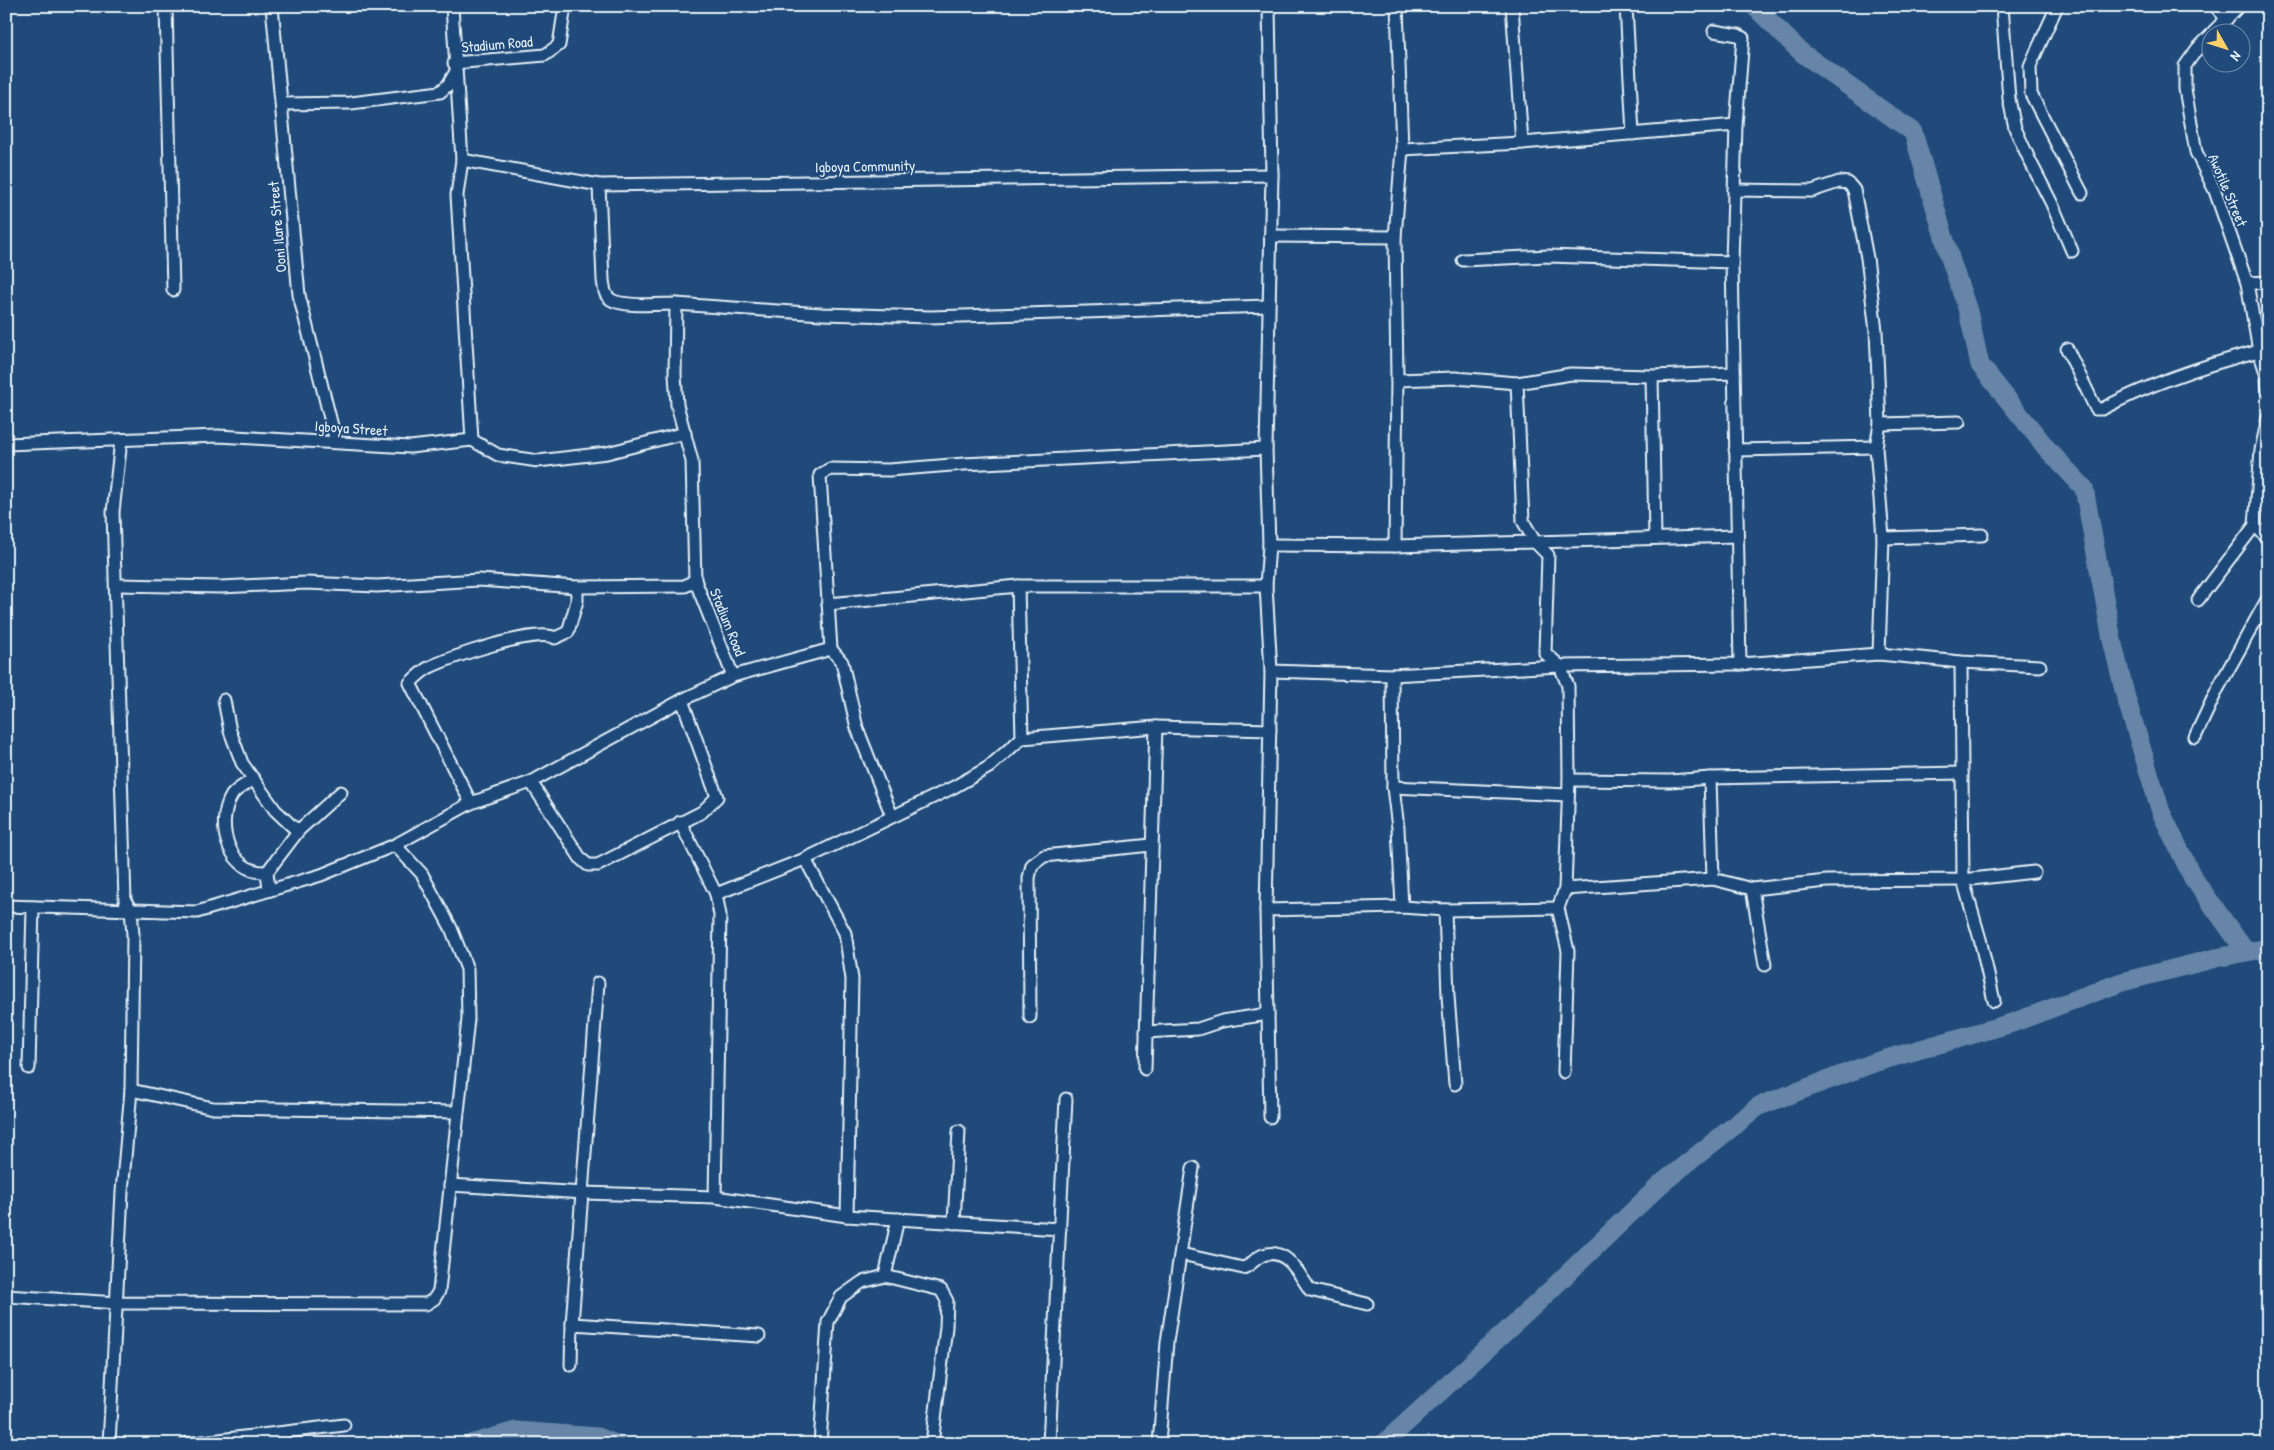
<svg xmlns="http://www.w3.org/2000/svg" width="2274" height="1450" font-family="'Patrick Hand',sans-serif">
  <style>
    .lines { fill: none; stroke-linecap: round; stroke-linejoin: round }
    .river { stroke: #6685a7; stroke-width: 19 }
    .minor-casing { stroke: #e8f1f8; stroke-width: 15 }
    .minor { stroke: #1f4a7a; stroke-width: 11 }
    .labels { text-anchor: middle; dominant-baseline: central; stroke-width: 4; stroke-linejoin: round; paint-order: stroke }
    .street-label { font-size: 15px; fill: #e8f1f8; stroke: #1f4a7a }
  </style>
  <rect width="100%" height="100%" fill="#1f4a7a"/>
  <filter id="ink" filterUnits="userSpaceOnUse"><feTurbulence type="fractalNoise" baseFrequency=".02" numOctaves="2"/><feDisplacementMap in="SourceGraphic" scale="10" xChannelSelector="R" yChannelSelector="G"/><feConvolveMatrix kernelMatrix="1 2 1 2 8 2 1 2 1" color-interpolation-filters="sRGB"/></filter>
  <g filter="url(#ink)">
    <g class="lines">
      <g class="river">
        <path d="M1754,6L1802,53L1913,132L1951,261L1968,311L1980,365L2048,450L2084,488L2112,640L2126,698L2161,812L2193,878L2246,952"/>
        <path d="M471,1444L516,1431L598,1437L616,1444"/>
        <path d="M1383,1444L1538,1302L1661,1184L1759,1106L1876,1062L2012,1023L2122,982L2216,958L2268,948"/>
      </g>
      <g class="minor-casing">
        <g id="minor">
          <path d="M166,6L173,290"/>
          <path d="M272,6L299,295L336,442"/>
          <path d="M452,6L462,160L457,195L472,440"/>
          <path d="M1269,6L1272,175L1266,449L1269,545L1266,586L1271,671L1266,910L1270,1117"/>
          <path d="M1512,6L1522,143"/>
          <path d="M1626,6L1633,134"/>
          <path d="M2002,6L2009,99L2015,128L2030,161L2052,204L2072,251"/>
          <path d="M2057,6L2030,66L2031,94L2082,193"/>
          <path d="M2215,6L2227,19"/>
          <path d="M1714,31L1738,35L1743,38L1736,125L1732,262L1740,664"/>
          <path d="M2213,32L2239,6"/>
          <path d="M2212,34L2197,49L2185,66V89L2196,152L2215,191L2247,283L2259,351L2267,376L2268,392"/>
          <path d="M454,63L545,55L559,45L565,6"/>
          <path d="M282,104L351,103L440,92L448,85L455,73"/>
          <path d="M1402,149L1522,143L1736,125"/>
          <path d="M462,160L599,185L1272,175"/>
          <path d="M599,185L603,280C604,286 604,294 609,298C619,308 661,304 676,304"/>
          <path d="M1734,190L1812,191L1839,182L1848,183L1854,190L1867,258L1876,331L1880,424L1876,447L1883,538L1879,654"/>
          <path d="M1270,236L1395,237"/>
          <path d="M1463,260L1548,256L1732,262"/>
          <path d="M2247,283L2268,282"/>
          <path d="M2067,349L2096,409H2102C2151,383 2205,365 2259,351"/>
          <path d="M1652,376L1655,538"/>
          <path d="M1397,380L1455,378L1517,383L1571,374L1652,376L1734,373"/>
          <path d="M1517,383L1523,521L1535,542L1548,555L1545,653L1560,666L1568,686L1569,780L1565,889L1558,908L1568,951L1564,1072"/>
          <path d="M2268,418L2261,450L2255,525L2268,539"/>
          <path d="M1880,424L1959,422"/>
          <path d="M6,444L218,436L410,447L472,440L498,455L538,461L607,453L685,433"/>
          <path d="M1735,450L1876,447"/>
          <path d="M1883,538L1982,535"/>
          <path d="M1269,545L1395,546L1737,536"/>
          <path d="M1395,546L1397,377L1395,237L1402,149L1397,6"/>
          <path d="M117,585L221,587L306,583L377,586L479,580L577,587L685,586L695,580"/>
          <path d="M1018,586L1022,738"/>
          <path d="M2198,600L2255,525"/>
          <path d="M828,604L1018,586H1266"/>
          <path d="M1961,662L1963,880L1980,939L1994,1001"/>
          <path d="M1271,671L1392,675L1560,666L1740,664L1879,654L1961,662L2040,666"/>
          <path d="M1392,675L1393,787L1398,828L1402,907"/>
          <path d="M733,676L695,580L692,461L677,405L675,374L676,304L822,314L931,317L1268,306"/>
          <path d="M224,700L230,731L242,763L275,810L293,827L299,830"/>
          <path d="M2195,737L2217,690L2268,598"/>
          <path d="M1710,778L1713,879"/>
          <path d="M254,779C248,783 236,789 232,795C214,824 229,874 267,872"/>
          <path d="M1569,780L1670,781L1710,778L1962,773"/>
          <path d="M531,782L581,859L588,865H598L702,812L717,797L682,700"/>
          <path d="M1393,787L1568,795"/>
          <path d="M471,803L410,683C416,677 421,672 428,668C447,658 538,627 555,638L568,632L577,601V587"/>
          <path d="M892,816L857,728L842,662L831,649L820,475L830,469L889,470L964,464L1266,449"/>
          <path d="M680,822L716,894L720,915L715,1197"/>
          <path d="M805,859L845,933L852,979L847,1216"/>
          <path d="M1565,889L1713,879L1752,889L1827,881L1963,880L2034,872"/>
          <path d="M1752,889L1765,965"/>
          <path d="M269,890L267,872L299,830L341,792"/>
          <path d="M716,894L805,859L954,787L989,767L1022,738L1156,727L1270,730"/>
          <path d="M6,906L197,912L321,875L395,845L471,803L531,782L682,700L733,676L831,649"/>
          <path d="M1266,910L1402,907L1445,910L1558,908"/>
          <path d="M1445,910L1448,996L1455,1084"/>
          <path d="M1030,1017L1029,878L1032,865L1044,856L1151,845"/>
          <path d="M1146,1032L1198,1029L1222,1021L1268,1014"/>
          <path d="M29,1068L33,907"/>
          <path d="M1145,1069L1156,727"/>
          <path d="M131,1090L213,1108L457,1112"/>
          <path d="M450,1185L584,1193L715,1197L847,1216L1060,1229"/>
          <path d="M954,1223L959,1131"/>
          <path d="M1181,1254L1243,1268C1251,1266 1255,1258 1263,1255C1287,1247 1299,1274 1310,1290L1367,1304"/>
          <path d="M885,1276L898,1219"/>
          <path d="M6,1296L118,1303L426,1304L434,1299L439,1291L468,1019L467,969L451,928L422,874L395,845"/>
          <path d="M572,1324L759,1336"/>
          <path d="M571,1365L572,1324L598,983"/>
          <path d="M109,1444L122,1192L131,1090L133,935L131,909L125,901L113,512L121,440"/>
          <path d="M185,1444L344,1425"/>
          <path d="M820,1444L828,1322L841,1297L862,1282L885,1276L941,1290L947,1301L946,1327L932,1444"/>
          <path d="M1049,1444L1066,1099"/>
          <path d="M1159,1444L1167,1342L1193,1168"/>
        </g>
      </g>
      <use href="#minor" class="minor"/>
    </g>
  </g>
  <g class="labels">
    <g class="street-label">
      <text transform="translate(497 44) rotate(-5)">Stadium Road</text>
      <text transform="translate(865 166) rotate(-1)">Igboya Community</text>
      <text transform="translate(2228 190) rotate(67)">Awotile Street</text>
      <text transform="translate(277 227) rotate(-95)">Ooni Ilare Street</text>
      <text transform="translate(351 428) rotate(4)">Igboya Street</text>
      <text transform="translate(728 622) rotate(68)">Stadium Road</text>
    </g>
  </g>
  <rect width="2274" height="1450" fill="none" stroke="#1f4a7a" stroke-width="25"/>
  <rect x="12" y="12" width="2249" height="1425" fill="none" stroke="#e8f1f8" stroke-width="2" filter="url(#ink)"/>
  <g transform="translate(2226 48) rotate(129)"><circle r="24" fill="#1f4a7a" stroke="#6f8dac"/>
  <path d="M0-4L9 19L0 12L-9 19Z" fill="#ffd166"/>
  <text y="-8" font-size="14" font-weight="bold" text-anchor="middle" fill="#e8f1f8">N</text>
  </g>
</svg>
